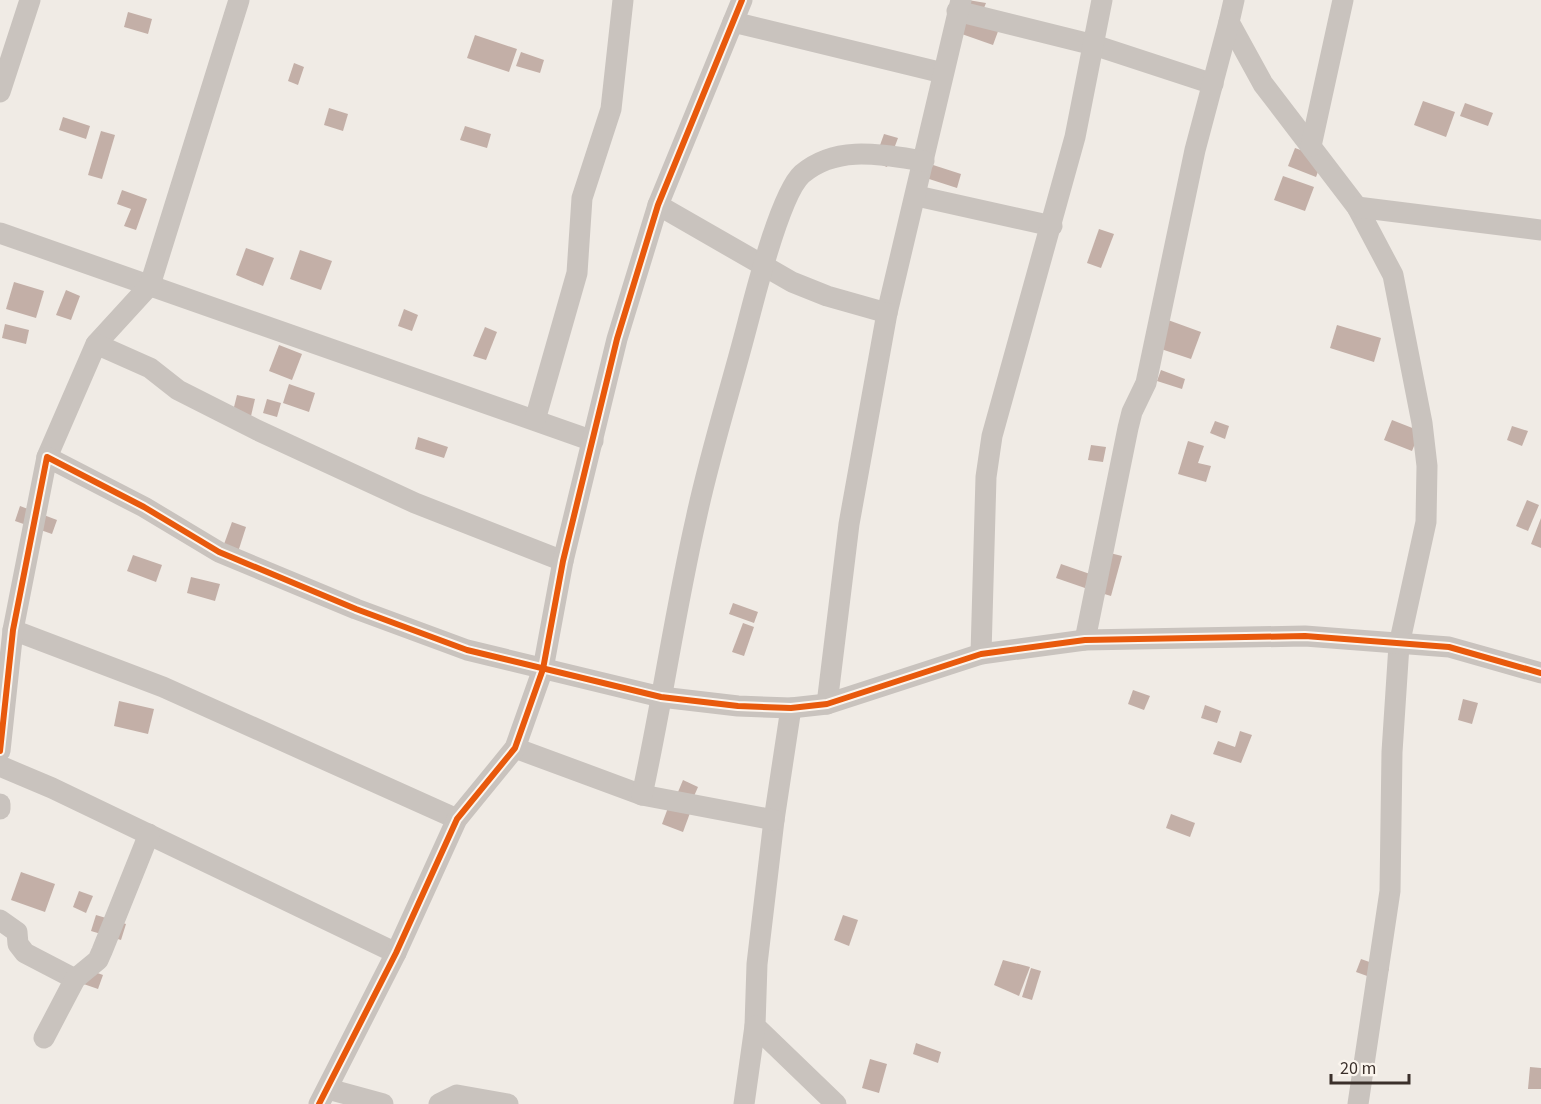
<svg xmlns="http://www.w3.org/2000/svg" width="1541" height="1104" font-family="'Source Sans 3',sans-serif">
  <style>
    .building { fill: #c3afa7 }
    .lines { fill: none; stroke-linecap: round; stroke-linejoin: round }
    .minor { stroke: #c9c3be; stroke-width: 21 }
    .cycleway-casing { stroke: #fbf5ee; stroke-width: 10 }
    .cycleway { stroke: #e8590c; stroke-width: 6 }
  </style>
  <rect width="100%" height="100%" fill="#f0ebe5"/>
  <g class="building">
    <path d="M968,0L986,3L984,8L1004,15L993,45L956,32Z"/>
    <path d="M128,12L152,19L148,34L124,27Z"/>
    <path d="M475,35L517,49L509,72L467,58Z"/>
    <path d="M521,52L544,60L540,73L516,66Z"/>
    <path d="M294,63L304,67L298,85L288,81Z"/>
    <path d="M1423,101L1455,112L1446,137L1414,125Z"/>
    <path d="M1465,103L1493,113L1488,126L1460,116Z"/>
    <path d="M329,108L348,114L343,131L324,125Z"/>
    <path d="M63,117L90,126L86,139L59,130Z"/>
    <path d="M465,126L491,134L487,148L460,140Z"/>
    <path d="M101,131L115,135L102,179L88,175Z"/>
    <path d="M884,134L898,138L887,167L874,162Z"/>
    <path d="M1295,148L1323,158L1316,177L1288,166Z"/>
    <path d="M930,164L961,174L957,188L926,178Z"/>
    <path d="M1283,176L1314,187L1305,211L1274,200Z"/>
    <path d="M122,190L147,199L136,230L124,226L131,209L117,204Z"/>
    <path d="M1099,229L1114,234L1101,268L1087,263Z"/>
    <path d="M246,248L274,258L263,286L236,275Z"/>
    <path d="M300,250L332,261L321,290L290,279Z"/>
    <path d="M14,282L44,291L36,318L6,309Z"/>
    <path d="M66,290L80,296L71,320L56,315Z"/>
    <path d="M404,309L418,315L412,331L398,326Z"/>
    <path d="M1168,320L1201,332L1191,359L1158,348Z"/>
    <path d="M5,324L29,330L26,344L2,338Z"/>
    <path d="M1337,325L1381,338L1374,362L1330,348Z"/>
    <path d="M485,327L497,332L486,360L473,356Z"/>
    <path d="M279,345L302,354L292,380L269,371Z"/>
    <path d="M1161,370L1185,379L1182,389L1157,381Z"/>
    <path d="M289,384L315,393L309,412L283,403Z"/>
    <path d="M237,395L255,399L251,416L233,411Z"/>
    <path d="M267,399L281,403L277,417L263,413Z"/>
    <path d="M1392,420L1420,431L1412,451L1384,440Z"/>
    <path d="M1215,421L1229,426L1225,439L1210,433Z"/>
    <path d="M1512,426L1528,431L1522,446L1507,440Z"/>
    <path d="M418,437L448,447L444,458L415,449Z"/>
    <path d="M1188,441L1204,446L1198,463L1211,466L1206,482L1178,474Z"/>
    <path d="M1091,445L1106,447L1103,462L1088,460Z"/>
    <path d="M1527,500L1539,505L1528,531L1516,526Z"/>
    <path d="M20,506L57,520L52,534L15,521Z"/>
    <path d="M1541,518V548L1531,544Z"/>
    <path d="M232,522L246,527L238,552L223,547Z"/>
    <path d="M1098,550L1122,556L1111,596L1101,593Z"/>
    <path d="M133,555L162,565L156,582L127,571Z"/>
    <path d="M1061,564L1090,574L1085,588L1056,578Z"/>
    <path d="M191,577L220,584L215,601L187,593Z"/>
    <path d="M733,603L758,612L754,623L729,614Z"/>
    <path d="M743,623L754,627L744,656L732,652Z"/>
    <path d="M1133,690L1150,696L1144,710L1128,704Z"/>
    <path d="M1463,699L1478,703L1472,724L1458,720Z"/>
    <path d="M119,701L154,709L148,734L114,726Z"/>
    <path d="M1205,705L1221,711L1217,723L1201,718Z"/>
    <path d="M1240,731L1252,735L1241,763L1213,754L1218,741L1235,747Z"/>
    <path d="M683,780L698,787L688,810L673,804Z"/>
    <path d="M669,805L690,813L683,832L662,824Z"/>
    <path d="M1171,814L1195,823L1190,837L1166,828Z"/>
    <path d="M21,872L55,884L45,912L11,900Z"/>
    <path d="M79,891L93,896L86,913L73,907Z"/>
    <path d="M96,915L126,924L121,940L91,931Z"/>
    <path d="M843,915L858,920L849,946L834,940Z"/>
    <path d="M1361,959L1389,969L1384,982L1356,972Z"/>
    <path d="M1003,960L1030,967L1019,996L994,985Z"/>
    <path d="M81,967L103,975L98,989L75,981Z"/>
    <path d="M1031,968L1041,971L1032,1000L1022,997Z"/>
    <path d="M916,1043L941,1052L938,1063L913,1054Z"/>
    <path d="M870,1059L887,1064L879,1093L862,1088Z"/>
    <path d="M1530,1067L1541,1068V1089H1528Z"/>
  </g>
  <g class="lines">
    <g class="minor">
      <path d="M1234,0L1229,22L1263,84L1357,207L1393,275L1422,423L1427,466L1426,522L1399,645L1392,752L1390,891L1358,1104"/>
      <path d="M957,11L1094,45L1213,84"/>
      <path d="M733,22L943,73"/>
      <path d="M0,92L30,0"/>
      <path d="M1311,146L1343,0"/>
      <path d="M917,196L1052,226"/>
      <path d="M658,205L792,282L827,296L887,313L961,0"/>
      <path d="M1357,207L1541,230"/>
      <path d="M0,233L593,441"/>
      <path d="M96,344L150,285L239,0"/>
      <path d="M535,420L577,273L582,198L611,109L623,0"/>
      <path d="M47,457L96,344L150,368L178,390L257,430L415,503L563,561"/>
      <path d="M13,630L163,687L457,819"/>
      <path d="M1085,640L1128,428L1132,412L1146,383L1195,150L1229,22"/>
      <path d="M981,654L986,477L992,436L1075,137L1102,0"/>
      <path d="M827,704L849,524L887,313"/>
      <path d="M791,708L774,820L757,964L755,1026L836,1104"/>
      <path d="M515,748L642,795L774,820"/>
      <path d="M0,751L13,630L47,457L144,507L219,552L356,609L467,650L661,697L738,706L791,708L827,704L981,654L1085,640L1305,636L1449,647L1541,673"/>
      <path d="M0,766L52,788L396,953"/>
      <path d="M642,795C662,704 675,611 696,519C710,453 731,388 748,322C756,291 781,193 802,174C837,144 884,155 924,161"/>
      <path d="M0,804V809"/>
      <path d="M0,920L17,932L18,944L25,953L75,979"/>
      <path d="M44,1038L75,979L98,960L102,951L149,834"/>
      <path d="M328,1089L383,1104"/>
      <path d="M319,1104L396,953L457,819L515,748L543,669L563,561L617,339L658,205L742,0"/>
      <path d="M439,1104L457,1095L508,1104"/>
      <path d="M744,1104L755,1026"/>
    </g>
    <g class="cycleway-casing">
      <g id="cycleway">
        <path d="M0,751L13,630L47,457L144,507L219,552L356,609L467,650L661,697L738,706L791,708L827,704L981,654L1085,640L1305,636L1449,647L1541,673"/>
        <path d="M319,1104L396,953L457,819L515,748L543,669L563,561L617,339L658,205L742,0"/>
      </g>
    </g>
    <use href="#cycleway" class="cycleway"/>
  </g>
  <path d="M1331 1074v9h78v-9" fill="none" stroke="#3b302b" stroke-width="3"/>
  <text x="1340" y="1074" font-size="18" fill="#3b302b" stroke="#fbf5ee" stroke-width="4.5" paint-order="stroke">20 m</text>
</svg>
